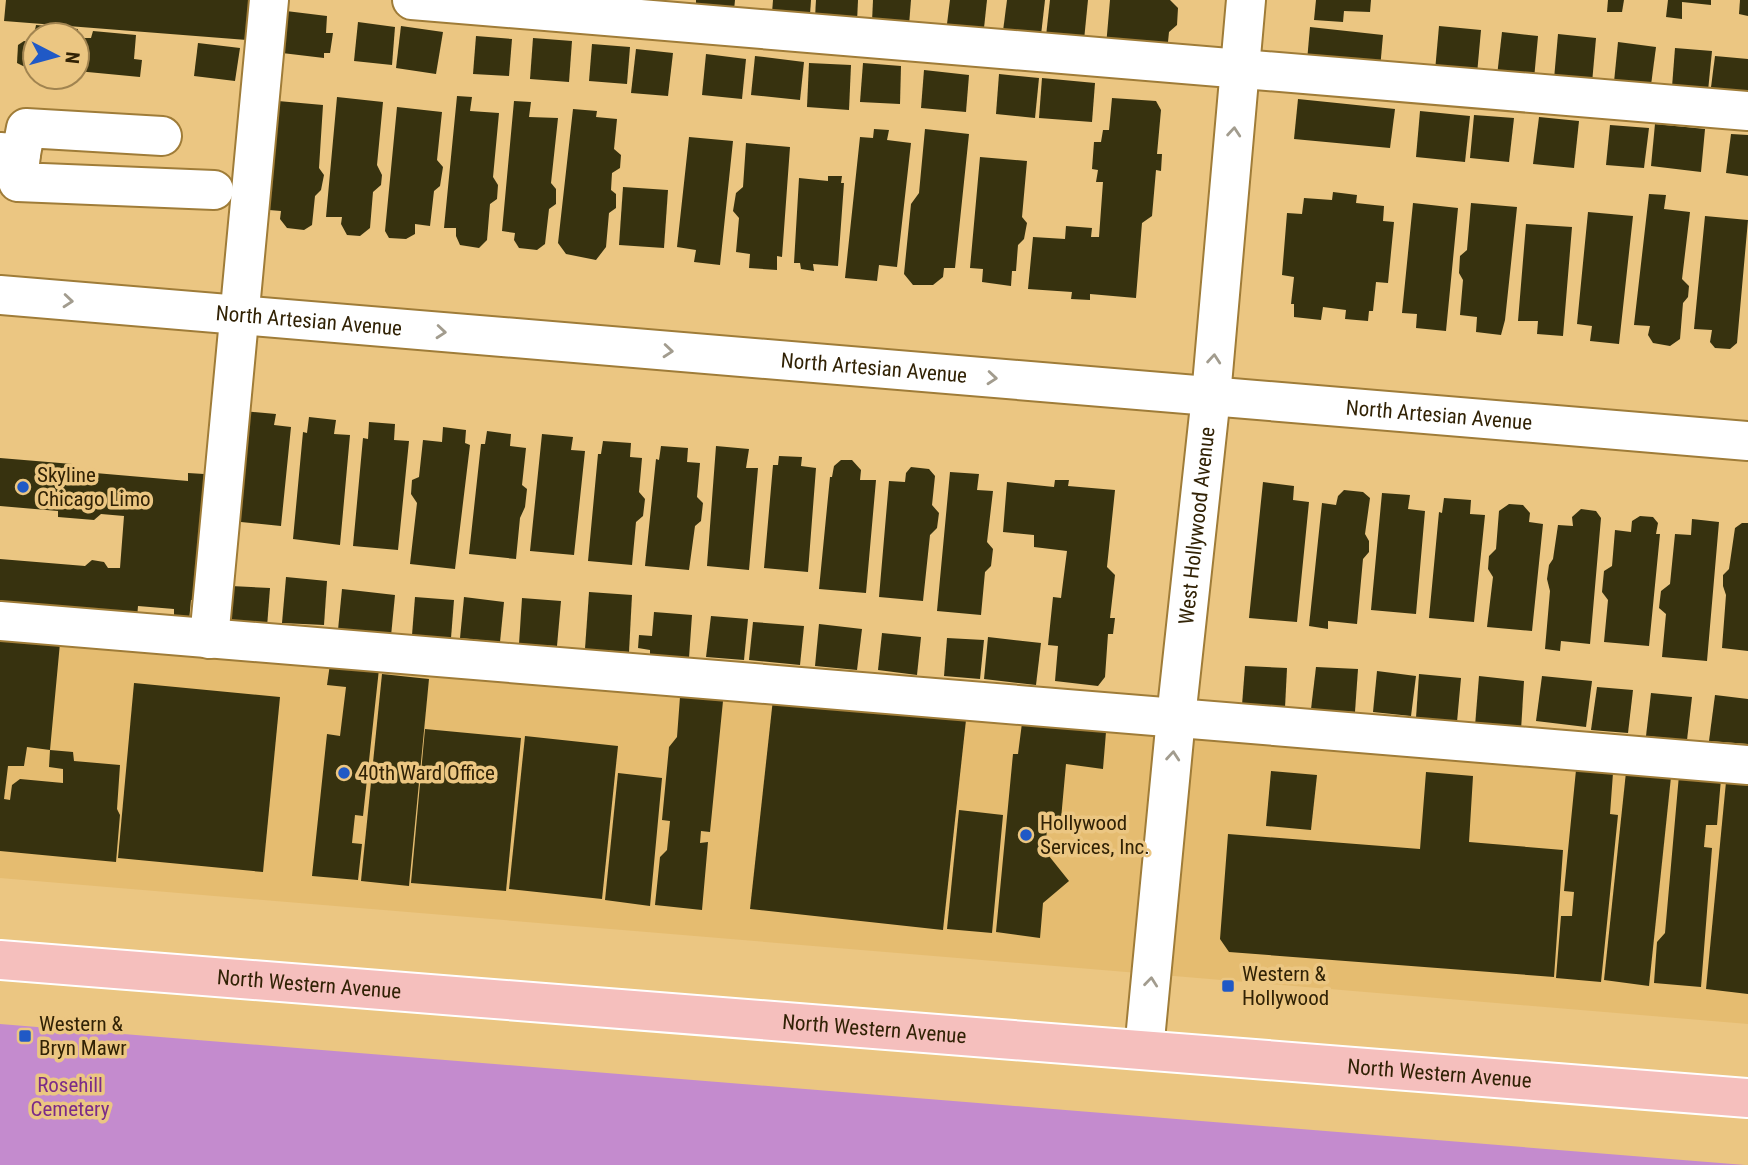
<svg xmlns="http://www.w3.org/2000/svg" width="1748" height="1165" font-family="'Roboto Condensed',sans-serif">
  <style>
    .built { fill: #e5bc70 }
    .green { fill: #c48bce }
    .building { fill: #37320f }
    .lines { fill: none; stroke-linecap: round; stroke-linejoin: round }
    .minor-casing { stroke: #9f7c38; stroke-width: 42 }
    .major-casing { stroke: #fff; stroke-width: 42 }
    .minor { stroke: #fff; stroke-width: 38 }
    .major { stroke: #f5bfbd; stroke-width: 38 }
    .oneway { stroke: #a29c8e }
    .poi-dot { fill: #2059c6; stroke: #ebc682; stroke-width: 2.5 }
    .labels { text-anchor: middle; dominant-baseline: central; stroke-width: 7; stroke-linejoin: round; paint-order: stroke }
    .street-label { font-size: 21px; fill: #312205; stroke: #ebc682 }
    .poi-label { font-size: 21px; fill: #312205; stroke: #ebc682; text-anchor: start }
    .park-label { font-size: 21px; fill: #7b2b88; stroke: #ebc682 }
  </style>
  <rect width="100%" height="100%" fill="#ebc682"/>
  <path class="built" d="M0,628L1748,772V1024L0,878Z"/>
  <path class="green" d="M0,1024L1745,1165H0Z"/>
  <g class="building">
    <path d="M6,0H250L247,40L4,21Z"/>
    <path d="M696,0H735L734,10L696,6Z"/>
    <path d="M773,0H811L810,15L772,13Z"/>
    <path d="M816,0H858L857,22L815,17Z"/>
    <path d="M873,0H911L909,25L872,22Z"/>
    <path d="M950,0H987L984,28L947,24Z"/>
    <path d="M1007,0H1045L1041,35L1003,31Z"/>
    <path d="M1050,0H1088L1084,40L1046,36Z"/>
    <path d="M1110,0H1170L1178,8L1177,25L1169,32L1167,52L1106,46Z"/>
    <path d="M1316,0H1371L1370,12L1344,11L1343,22L1314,20Z"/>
    <path d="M1608,0H1624L1622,12H1607Z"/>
    <path d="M1668,0H1711V5L1682,2V19L1666,17Z"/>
    <path d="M1740,0H1748V16L1739,14Z"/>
    <path d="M286,11L327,16L326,33H333L330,53H324V58L282,53Z"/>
    <path d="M358,22L395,27L392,65L354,61Z"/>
    <path d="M36,25L78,29L77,35H34Z"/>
    <path d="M401,26L443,32L436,74L396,68Z"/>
    <path d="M1439,26L1481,30L1477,74L1435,71Z"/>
    <path d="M1310,27L1383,35L1380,69L1307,61Z"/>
    <path d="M93,31L136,35L134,59L142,60L140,77L77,71V38H91Z"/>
    <path d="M1502,32L1538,36L1534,79L1497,76Z"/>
    <path d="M1558,34L1596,38L1592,83L1554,79Z"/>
    <path d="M476,36L512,39L509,76L473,74Z"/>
    <path d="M533,38L572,41L569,82L530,79Z"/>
    <path d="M24,41L35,42V67L23,66L17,63L18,45Z"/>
    <path d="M1618,42L1656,47L1651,85L1614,82Z"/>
    <path d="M198,43L240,48L235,81L194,76Z"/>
    <path d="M592,44L630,47L627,84L589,81Z"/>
    <path d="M1675,48L1712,51L1708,91L1672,87Z"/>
    <path d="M636,49L673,53L668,96L631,93Z"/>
    <path d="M706,54L746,59L742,99L702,95Z"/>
    <path d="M755,56L804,62L800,100L751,95Z"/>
    <path d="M1715,56L1748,59V98L1710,95Z"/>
    <path d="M809,63L851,65L849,110L807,107Z"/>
    <path d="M863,63L901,66L900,104L860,102Z"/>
    <path d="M924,70L969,75L966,112L921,108Z"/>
    <path d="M999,74L1039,78L1035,118L996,114Z"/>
    <path d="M1042,78L1095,83L1092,122L1039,118Z"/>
    <path d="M457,96L472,97L470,111L499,113L493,177L498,185L497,199L490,204L487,240L479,248L460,245L456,236V228H444Z"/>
    <path d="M337,97L383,102L377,165L382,175L381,185L373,192L370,228L360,236L347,235L341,224L342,217H326Z"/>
    <path d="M1112,98L1156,101L1161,110L1157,154H1162L1161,171L1156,170L1152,216L1142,223L1136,298L1090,294V300L1071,299L1072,292L1028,289L1033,237L1065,239L1066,226L1092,228L1091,237H1099L1103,182H1096L1098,170L1092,169L1094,142H1101L1103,130H1109Z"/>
    <path d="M1298,99L1395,109L1390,148L1294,139Z"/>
    <path d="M278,101L323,105L319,168L324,175L321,190L315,196L312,225L304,230L287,228L280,219L281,211L269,210Z"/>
    <path d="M514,101L531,102L529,117L558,118L551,183L556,189V204L549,209L545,244L537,250L519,248L514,240L515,233L502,231Z"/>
    <path d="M397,107L442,112L437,160L443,167L440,186L434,191L430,226L415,224V234L406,239L389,238L385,231Z"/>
    <path d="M573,109L597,111L596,117L617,119L614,149L621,155L620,168L612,173L611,190L616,194V208L609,213L606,247L596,260L566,254L558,243Z"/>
    <path d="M1420,111L1470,116L1465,162L1416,157Z"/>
    <path d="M1474,115L1514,118L1509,162L1470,158Z"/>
    <path d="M1539,117L1579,121L1574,168L1533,164Z"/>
    <path d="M1655,124L1705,129L1701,172L1651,166Z"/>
    <path d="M1610,125L1649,128L1644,168L1606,165Z"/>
    <path d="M874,129L889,130L887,140L911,143L897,267L879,265L877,281L845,278L860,137L873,138Z"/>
    <path d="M925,129L969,134L955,268H944L943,277L933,285H913L904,274L911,204L919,193Z"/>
    <path d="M1731,134L1748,135V176L1726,173Z"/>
    <path d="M689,137L733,141L720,265L694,262L696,250L677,247Z"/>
    <path d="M746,143L790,147L782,257L777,256V270L749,268L750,254L736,252L739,218L733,211L736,193L743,187Z"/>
    <path d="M980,157L1027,161L1022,217L1027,223L1024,239L1018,245L1016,271H1012L1011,286L982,282L983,269L970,268Z"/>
    <path d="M828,176H842L841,183H844L838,266L813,264L814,271L801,269L800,263H794L799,178L828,181Z"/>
    <path d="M623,187L668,190L664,248L619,245Z"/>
    <path d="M1333,192L1357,195L1356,203L1384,206L1383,221L1394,222L1388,283L1376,282L1373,311H1369L1368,321L1345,319L1346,310L1323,307L1321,320L1294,317V304H1291L1294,277L1282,275L1287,213L1302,214L1304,198L1332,200Z"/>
    <path d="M1649,194L1666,195L1664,209L1690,212L1682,279L1689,286L1688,297L1683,303L1680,339L1670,346L1653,343L1648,335L1650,326L1634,325Z"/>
    <path d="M1413,203L1458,208L1446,331L1416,328L1417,314L1402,313Z"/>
    <path d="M1471,203L1517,207L1505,320L1501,335L1476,332L1477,317L1460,315L1463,280L1459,273L1460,256L1467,250Z"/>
    <path d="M1588,212L1633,216L1619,344L1590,341L1592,326L1577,324Z"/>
    <path d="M1705,216L1748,220L1737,343L1730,349L1715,348L1710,342L1712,330L1694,329Z"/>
    <path d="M1526,224L1572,227L1563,336L1537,334L1538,321H1518Z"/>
    <path d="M243,411L276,414L274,425L291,427L281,526L231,521Z"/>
    <path d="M309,417L336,420L334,434L350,435L340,545L293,539L303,432L307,433Z"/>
    <path d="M369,422L395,424L394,440L409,441L398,550L353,546L363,438L368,439Z"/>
    <path d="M443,427L466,430L465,443L470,445L455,569L410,564L417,503L411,494L412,480L419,477L423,440L442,442Z"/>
    <path d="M487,431L511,434L510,446L526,448L522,485L527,489L525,507L520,518L516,559L469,554L481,444H485Z"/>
    <path d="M542,434L573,437L571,450L585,451L574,555L530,551Z"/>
    <path d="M603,441L631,443L630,457L642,458L639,492L645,499L643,516L636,522L632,565L588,561L598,454H601Z"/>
    <path d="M661,446L688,448L687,462L700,463L697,497L703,503L701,521L695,526L689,570L645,566L656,459L659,460Z"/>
    <path d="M716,446L749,449L746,468H758L749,570L707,566Z"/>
    <path d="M779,456L802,457L801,466L816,468L808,572L764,568L773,465H778Z"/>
    <path d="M0,458L72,464V471L188,481V473L204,474L203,495H205L196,600H191L189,621L174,620V609L138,606L137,618L0,605V559L85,566L92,560L104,562L108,568H120L124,516L101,514L94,520L58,517V511L0,506Z"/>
    <path d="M841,460H852L861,470L860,480H876L866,593L819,589L830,477H832L834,466Z"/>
    <path d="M911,467L929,469L935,476L932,505L939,513L937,528L930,535L923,601L879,597L889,481L905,482L906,473Z"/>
    <path d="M950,472L979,474L977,490L993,491L987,542L993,549L991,566L985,572L981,615L937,611Z"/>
    <path d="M1055,480H1069L1068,486L1115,490L1107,567L1115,575L1110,618H1115L1113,634H1108L1105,677L1098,686L1055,681L1058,646L1048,645L1053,597L1061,598L1067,551L1034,547V535L1003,532L1007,482L1054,487Z"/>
    <path d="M1263,482L1294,486L1293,500L1309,502L1297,622L1249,618Z"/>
    <path d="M1344,490L1363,492L1370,498L1365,534L1369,541V552L1363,559L1357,624L1328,621V629L1309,626L1322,503L1336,505L1338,496Z"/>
    <path d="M1382,493L1410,495L1408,509L1425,511L1416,614L1371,610Z"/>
    <path d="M1444,498L1471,500L1470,514L1485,515L1474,622L1429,618L1439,512L1442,513Z"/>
    <path d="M1509,504L1523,505L1530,513L1529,522L1543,524L1532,631L1487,627L1493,577L1488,569L1489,556L1496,549L1499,511Z"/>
    <path d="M1581,509L1596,511L1601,518L1590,644L1561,641L1560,651L1545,649L1550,591L1547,579L1549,565L1553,559L1558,525L1573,526L1572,517Z"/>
    <path d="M1640,516L1653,517L1658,523L1656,534H1660L1649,646L1604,642L1608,600L1602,592L1604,571L1612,566L1615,530L1631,532L1632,521Z"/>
    <path d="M1692,519L1719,522L1707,661L1662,657L1666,614L1659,608L1661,591L1670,584L1675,534L1691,535Z"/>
    <path d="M1742,523H1748V651L1722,648L1726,595L1723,586V575L1729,569L1735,528Z"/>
    <path d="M286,577L327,581L324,625L282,623Z"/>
    <path d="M231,586L270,588L267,627L228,624Z"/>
    <path d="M342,589L395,595L391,636L338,630Z"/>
    <path d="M589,592L632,595L629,652L585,649Z"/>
    <path d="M415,597L454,600L451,638L412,635Z"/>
    <path d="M464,597L504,602L500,642L460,638Z"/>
    <path d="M522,598L561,601L557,646L519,644Z"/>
    <path d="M654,612L692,615L689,658L650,654V650L638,648L639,635L652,636Z"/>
    <path d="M711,616L748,619L744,660L706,657Z"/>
    <path d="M753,622L804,626L800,665L749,660Z"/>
    <path d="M819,624L862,629L857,670L815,666Z"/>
    <path d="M882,633L921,637L917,675L878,670Z"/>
    <path d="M0,637L60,643L50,750L27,747L24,766H8L4,799L10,800L12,785L20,779L63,783V769L49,767L50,750L73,752L74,761L120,765L117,809L120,815L116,862L0,851Z"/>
    <path d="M988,637L1041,643L1036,685L984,679Z"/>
    <path d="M947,638L984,640L980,679L944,676Z"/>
    <path d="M330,664L379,669L363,816L355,815L352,843L362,844L358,880L312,876L327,734L340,736L346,687L327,685Z"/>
    <path d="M1245,666L1287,668L1285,708L1242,705Z"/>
    <path d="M1316,667L1358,669L1355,712L1311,709Z"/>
    <path d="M1377,671L1416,676L1411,716L1373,712Z"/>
    <path d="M382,674L429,679L409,886L361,881Z"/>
    <path d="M1419,674L1461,678L1457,722L1416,718Z"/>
    <path d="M1479,676L1524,681L1521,730L1475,726Z"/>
    <path d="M1542,676L1592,681L1586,727L1536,721Z"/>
    <path d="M134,683L280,697L263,872L118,858Z"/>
    <path d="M1597,687L1633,690L1628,733L1591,730Z"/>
    <path d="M1651,693L1692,697L1687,740L1646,736Z"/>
    <path d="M1715,695L1748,699V744L1709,741Z"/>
    <path d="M680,697L723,701L710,832L701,831L700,843L708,842L702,910L655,905L660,857L667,850L670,821L662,820L669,747L677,737Z"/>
    <path d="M773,699L966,720L943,930L750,909Z"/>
    <path d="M1022,723L1106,732L1103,769L1066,764L1061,819L1048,818L1045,851L1069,881L1043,903L1040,938L996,932L1013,754H1018Z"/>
    <path d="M425,729L521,738L506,891L411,883Z"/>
    <path d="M525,736L618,746L602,899L509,889Z"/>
    <path d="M1576,770L1613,773L1610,814L1618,815L1601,982L1556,978L1561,916H1572L1574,892L1564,891Z"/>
    <path d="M1271,771L1317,775L1311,830L1266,826Z"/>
    <path d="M1426,772L1473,776L1469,842L1563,850L1554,977L1229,952L1220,939L1228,834L1420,849Z"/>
    <path d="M1626,772L1671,777L1649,986L1604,980Z"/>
    <path d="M618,773L662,778L650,906L605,900Z"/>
    <path d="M1679,775L1721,779L1717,825H1706L1704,847L1712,848L1701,987L1654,983L1657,942L1665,933Z"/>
    <path d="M1726,782L1748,784V994L1706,989Z"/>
    <path d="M959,810L1003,815L992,933L947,929Z"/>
  </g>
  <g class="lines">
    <g class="minor-casing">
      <g id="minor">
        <path d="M412,0L1748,111"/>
        <path d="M0,152L21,154L26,128L162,136"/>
        <path d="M21,154L18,182L214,190"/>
        <path id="s1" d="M0,295L1748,441"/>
        <path d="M0,621L1748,765"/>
        <path d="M209,639L269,0"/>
        <path id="s2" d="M1144,1050L1176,718L1211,396L1246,0"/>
      </g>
    </g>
    <g class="major-casing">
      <g id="major">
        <path id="s3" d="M0,960L1748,1098"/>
      </g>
    </g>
    <use href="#minor" class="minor"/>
    <use href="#major" class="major"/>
  </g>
  <defs><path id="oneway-chevron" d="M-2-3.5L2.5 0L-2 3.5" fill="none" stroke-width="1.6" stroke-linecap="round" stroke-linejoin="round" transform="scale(1.75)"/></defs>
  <g class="oneway">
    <use href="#oneway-chevron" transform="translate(1234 132) rotate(-85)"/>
    <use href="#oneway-chevron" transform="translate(68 301) rotate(5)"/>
    <use href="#oneway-chevron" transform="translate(441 332) rotate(5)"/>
    <use href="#oneway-chevron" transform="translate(668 351) rotate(5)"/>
    <use href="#oneway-chevron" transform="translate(1214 359) rotate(-85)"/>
    <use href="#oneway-chevron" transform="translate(992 378) rotate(5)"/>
    <use href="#oneway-chevron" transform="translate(1173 756) rotate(-85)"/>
    <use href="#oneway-chevron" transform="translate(1151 982) rotate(-84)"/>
  </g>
  <g class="poi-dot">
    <circle cx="23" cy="487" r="7"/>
    <circle cx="344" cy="773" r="7"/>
    <circle cx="1026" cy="835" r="7"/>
    <rect x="1221" y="979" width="14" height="14" rx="3.5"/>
    <rect x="18" y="1029" width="14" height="14" rx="3.5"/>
  </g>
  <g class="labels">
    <g class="street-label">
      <text stroke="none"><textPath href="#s1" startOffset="310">North Artesian Avenue</textPath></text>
      <text stroke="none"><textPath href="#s1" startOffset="877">North Artesian Avenue</textPath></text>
      <text stroke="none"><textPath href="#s1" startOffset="1444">North Artesian Avenue</textPath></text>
      <text stroke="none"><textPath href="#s2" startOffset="527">West Hollywood Avenue</textPath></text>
      <text stroke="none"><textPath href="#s3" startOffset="310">North Western Avenue</textPath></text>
      <text stroke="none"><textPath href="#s3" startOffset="877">North Western Avenue</textPath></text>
      <text stroke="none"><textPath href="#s3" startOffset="1444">North Western Avenue</textPath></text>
    </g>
    <g class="poi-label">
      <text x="37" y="475">Skyline<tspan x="37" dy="24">Chicago Limo</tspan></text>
      <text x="358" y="773">40th Ward Office</text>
      <text x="1040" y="823">Hollywood<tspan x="1040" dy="24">Services, Inc.</tspan></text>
      <text x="1242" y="974">Western &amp;<tspan x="1242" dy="24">Hollywood</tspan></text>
      <text x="39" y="1024">Western &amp;<tspan x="39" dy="24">Bryn Mawr</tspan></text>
    </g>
    <g class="park-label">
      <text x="70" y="1085">Rosehill<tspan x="70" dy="24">Cemetery</tspan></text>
    </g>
  </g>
  <g transform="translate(56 56) rotate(96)"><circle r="33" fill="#ebc682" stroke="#a18450" stroke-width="2"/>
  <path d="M0-5L12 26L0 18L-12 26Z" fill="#2059c6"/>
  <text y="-10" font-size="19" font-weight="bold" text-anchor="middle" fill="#312205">N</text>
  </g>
</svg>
